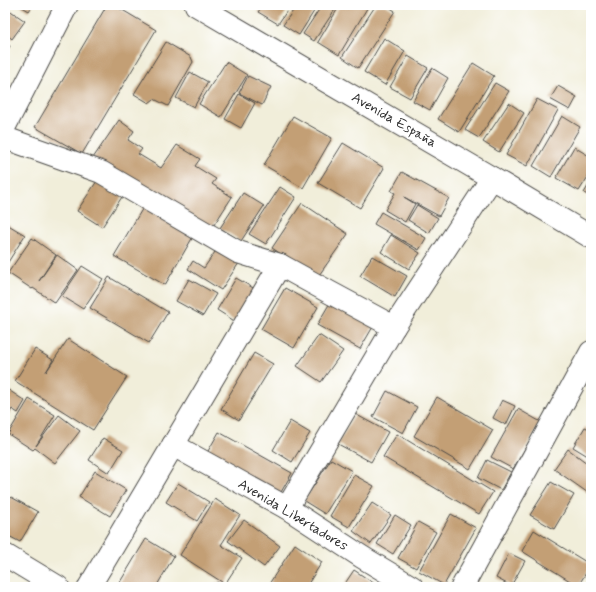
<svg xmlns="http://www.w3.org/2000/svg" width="596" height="592" font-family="Mynerve,sans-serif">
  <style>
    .building { fill: #c39f74 }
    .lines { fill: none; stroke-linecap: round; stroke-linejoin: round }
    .street-casing { stroke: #494845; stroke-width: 24 }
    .street { stroke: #fff; stroke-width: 22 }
    .labels { text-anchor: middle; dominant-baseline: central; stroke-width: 3.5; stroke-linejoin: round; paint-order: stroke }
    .street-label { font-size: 14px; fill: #2b2b2b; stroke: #fff }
  </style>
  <rect width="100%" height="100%" fill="#fff"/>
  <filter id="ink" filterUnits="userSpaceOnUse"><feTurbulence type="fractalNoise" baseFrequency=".025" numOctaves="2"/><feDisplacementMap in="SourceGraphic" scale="8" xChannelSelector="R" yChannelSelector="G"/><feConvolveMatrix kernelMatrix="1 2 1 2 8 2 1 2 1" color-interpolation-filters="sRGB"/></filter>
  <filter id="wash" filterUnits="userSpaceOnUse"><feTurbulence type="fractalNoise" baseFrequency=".012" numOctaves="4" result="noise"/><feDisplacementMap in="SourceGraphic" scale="16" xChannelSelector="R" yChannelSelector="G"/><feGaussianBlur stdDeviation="0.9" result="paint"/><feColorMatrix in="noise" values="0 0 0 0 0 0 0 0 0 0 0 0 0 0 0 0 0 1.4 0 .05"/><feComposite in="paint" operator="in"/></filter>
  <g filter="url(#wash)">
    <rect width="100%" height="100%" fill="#f1eeda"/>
    <g id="blocks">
      <g class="building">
        <path d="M19,5H33L29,11Z"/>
        <path d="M107,5H114L156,30L82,154L35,127Z"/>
        <path d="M263,5H291L278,24L258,12Z"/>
        <path d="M297,5H318L299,35L283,25Z"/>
        <path d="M322,5H338L314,41L303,34Z"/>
        <path d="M340,5H369L339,55L318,42Z"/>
        <path d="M376,5H386L395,11L358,68L342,57Z"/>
        <path d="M5,7L25,21L12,39L5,33Z"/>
        <path d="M384,38L405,51L385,85L364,72Z"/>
        <path d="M166,42L191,57L193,62L168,106L154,99L149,103L134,94Z"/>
        <path d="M5,43L10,46L5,54Z"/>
        <path d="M408,56L428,68L410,98L390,87Z"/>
        <path d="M226,62L247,75L221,117L199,104Z"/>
        <path d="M473,63L494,76L459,132L438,119Z"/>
        <path d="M432,68L448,78L430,110L413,101Z"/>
        <path d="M190,72L208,82L194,107L176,98Z"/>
        <path d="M248,76L271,87L262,105L239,93Z"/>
        <path d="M495,83L509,91L479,138L465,130Z"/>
        <path d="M558,86L577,97L570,110L550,99Z"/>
        <path d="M239,94L255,103L241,128L225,119Z"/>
        <path d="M537,99L558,110L527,166L506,155Z"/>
        <path d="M509,103L524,113L499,152L483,142Z"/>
        <path d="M293,116L332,138L303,188L264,165Z"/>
        <path d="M562,116L580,127L551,177L533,166Z"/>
        <path d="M119,120L134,131L128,140L142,149L138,154L161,168L177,145L200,159L195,166L216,179L212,184L232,197L210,231L93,158Z"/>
        <path d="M343,143L384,168L360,208L318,183Z"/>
        <path d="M574,147L591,157V172L579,191L556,178Z"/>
        <path d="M402,172L449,198L439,216L404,197L415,204L405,222L385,210L395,193L391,191Z"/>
        <path d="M99,178L124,194L102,227L77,211Z"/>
        <path d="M591,181V197L584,193Z"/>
        <path d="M280,187L296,197L266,244L249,234Z"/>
        <path d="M243,193L264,206L241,241L220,228Z"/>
        <path d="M302,203L348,234L317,278L272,248Z"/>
        <path d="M417,205L438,218L429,233L408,220Z"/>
        <path d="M144,206L194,235L165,285L114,256Z"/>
        <path d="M381,212L426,238L419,250L374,224Z"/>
        <path d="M5,223L25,235L5,267Z"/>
        <path d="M391,235L420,253L409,269L381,252Z"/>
        <path d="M32,238L56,255L39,281L57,255L78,270L55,303L33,288L32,289L8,273Z"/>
        <path d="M217,249L239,263L221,290L188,269L193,261L204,268Z"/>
        <path d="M372,256L407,276L395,297L360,276Z"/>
        <path d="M82,266L103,279L83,309L62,296Z"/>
        <path d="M109,277L168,312L149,343L90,308Z"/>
        <path d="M236,278L255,289L236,322L217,310Z"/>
        <path d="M189,279L216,294L203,316L176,301Z"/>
        <path d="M285,288L318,307L294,348L261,329Z"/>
        <path d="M331,301L374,325L360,349L317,325Z"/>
        <path d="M319,335L343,351L321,382L297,366Z"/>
        <path d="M68,339L127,377L93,430L15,381L35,349L53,360L46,372Z"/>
        <path d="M254,353L273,364L239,420L221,409Z"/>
        <path d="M7,389L25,401L18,413L12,409L5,420V392Z"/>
        <path d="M387,391L417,407L403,433L373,417Z"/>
        <path d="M437,397L493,430L470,469L414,436Z"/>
        <path d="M29,399L55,415L36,446L59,415L80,431L55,463L35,448L33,450L8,434Z"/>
        <path d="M502,400L515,406L506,425L493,418Z"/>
        <path d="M518,409L541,422L513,469L491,457Z"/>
        <path d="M355,414L388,432L371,462L338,444Z"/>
        <path d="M290,421L310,433L292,462L273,450Z"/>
        <path d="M585,427L591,430V458L573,447Z"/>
        <path d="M219,432L292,473L277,499L204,458Z"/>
        <path d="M397,434L493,492L479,514L383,457Z"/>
        <path d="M103,438L123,450L109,473L89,460Z"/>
        <path d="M568,449L591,466V495L554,469Z"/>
        <path d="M331,459L352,471L325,514L304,501Z"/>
        <path d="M487,460L511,472L501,490L478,478Z"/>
        <path d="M95,471L126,490L110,516L79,497Z"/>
        <path d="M354,475L374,486L349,527L330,516Z"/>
        <path d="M551,482L574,495L554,529L530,515Z"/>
        <path d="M178,483L209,502L197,521L166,502Z"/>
        <path d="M11,497L38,512L20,542L5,534V506Z"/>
        <path d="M215,499L240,515L221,545L242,558L225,584L180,555Z"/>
        <path d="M372,503L391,515L371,544L353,531Z"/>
        <path d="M451,514L476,528L444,585L419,571Z"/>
        <path d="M395,515L411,525L393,554L377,544Z"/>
        <path d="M244,520L280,546L264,567L228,541Z"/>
        <path d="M418,522L436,532L416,568L398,558Z"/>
        <path d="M534,530L591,565L578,586L522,551Z"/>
        <path d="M146,539L174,556L156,587H117Z"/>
        <path d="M295,544L322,562L306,587H267Z"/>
        <path d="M509,553L525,561L511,586L496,578Z"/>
        <path d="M354,570L375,584L373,587H347L344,585Z"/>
        <path d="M217,582L224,587H213Z"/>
      </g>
    </g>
  </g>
  <g filter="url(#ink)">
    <use href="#blocks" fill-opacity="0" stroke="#494845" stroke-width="1"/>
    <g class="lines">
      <g class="street-casing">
        <g id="street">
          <path d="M196,5L492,178L591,237"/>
          <path d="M5,126L67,5"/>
          <path d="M5,138L101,172L238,252L280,265"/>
          <path d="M173,445L287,508L362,557L412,587"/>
          <path d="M287,508L394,327L492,178"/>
          <path d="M5,555L58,587"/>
          <path d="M89,587L280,265L329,292L394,327"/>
          <path d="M462,587L591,352"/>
        </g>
      </g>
      <use href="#street" class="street"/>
    </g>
  </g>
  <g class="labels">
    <g class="street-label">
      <text transform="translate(394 120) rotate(30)">Avenida España</text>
      <text transform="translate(293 515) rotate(31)">Avenida Libertadores</text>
    </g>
  </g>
  <rect width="596" height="592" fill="none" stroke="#fff" stroke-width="20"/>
</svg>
